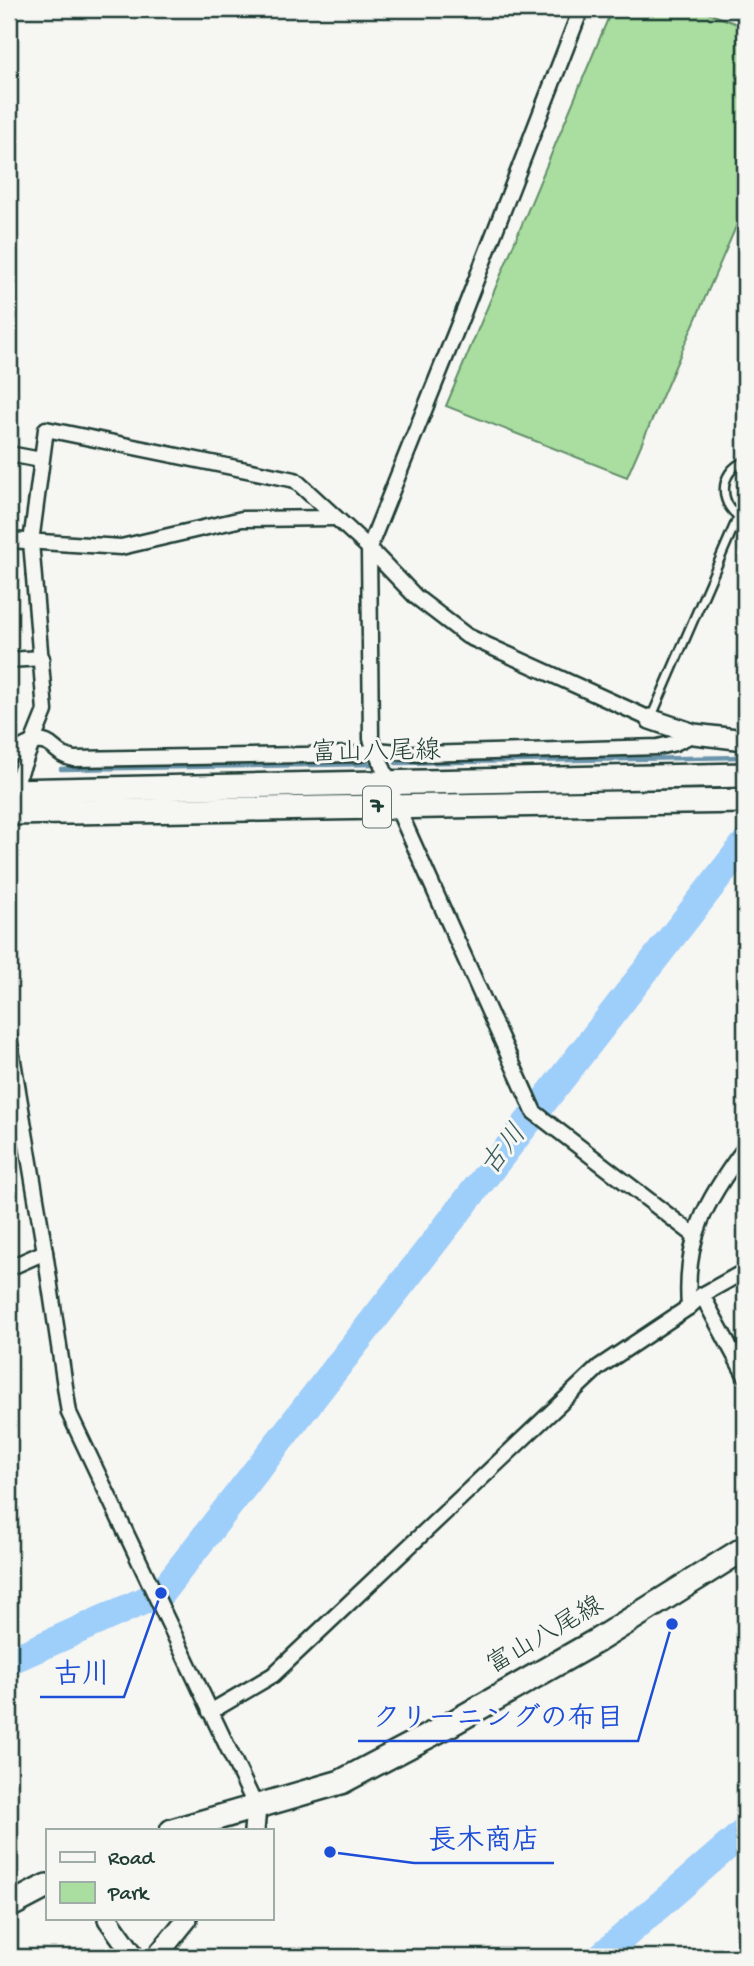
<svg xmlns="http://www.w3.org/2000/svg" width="754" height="1966" font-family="'Gochi Hand','Klee One',sans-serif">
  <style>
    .green { fill: #a9dea0; stroke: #648e6a; stroke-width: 2 }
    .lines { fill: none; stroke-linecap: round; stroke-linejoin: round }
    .stream { stroke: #6b94ab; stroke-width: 4.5 }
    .river { stroke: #9ecefa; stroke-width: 28 }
    .lane-casing { stroke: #1f3d34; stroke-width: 12 }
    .street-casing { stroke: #1f3d34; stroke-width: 19 }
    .secondary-casing { stroke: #1f3d34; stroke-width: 24 }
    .primary-casing { stroke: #1f3d34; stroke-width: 28 }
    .lane { stroke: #f6f6f2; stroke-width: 7 }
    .street { stroke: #f6f6f2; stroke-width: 14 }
    .secondary { stroke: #f6f6f2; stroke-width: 19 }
    .primary { stroke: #f6f6f2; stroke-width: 23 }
    .labels { text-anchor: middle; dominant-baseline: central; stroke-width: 6; stroke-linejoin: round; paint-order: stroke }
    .shield { fill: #f6f6f2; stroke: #60746d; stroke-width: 2 }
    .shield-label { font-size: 24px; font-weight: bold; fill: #1f3d34 }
    .street-label { font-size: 26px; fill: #1f3d34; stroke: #f6f6f2 }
    .water-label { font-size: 28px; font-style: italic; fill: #385a5c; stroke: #f6f6f2 }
    .leader { fill: none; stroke: #1d4ed8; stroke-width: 2.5 }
    .callout-dot { fill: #1d4ed8; stroke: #f6f6f2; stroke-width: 2.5 }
    .callout-label { font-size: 28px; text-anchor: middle; font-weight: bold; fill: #1d4ed8; stroke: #f6f6f2; stroke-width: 6; stroke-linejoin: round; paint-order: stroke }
  </style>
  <rect width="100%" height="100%" fill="#f6f6f2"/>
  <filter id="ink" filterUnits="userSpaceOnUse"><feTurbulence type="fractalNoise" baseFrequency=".0143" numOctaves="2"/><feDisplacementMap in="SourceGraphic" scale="14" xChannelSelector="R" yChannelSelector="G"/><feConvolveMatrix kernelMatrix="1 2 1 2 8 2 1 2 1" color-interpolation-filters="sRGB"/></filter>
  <g filter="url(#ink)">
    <path class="green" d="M612,9H698L745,27V206L627,477L446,406Z"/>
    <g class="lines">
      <g class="stream">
        <path d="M396,763L745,757"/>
        <path d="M61,769L373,764"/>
      </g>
      <g class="river">
        <path d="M9,1661L161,1593L745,843"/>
        <path d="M600,1957L745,1831"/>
      </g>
      <g class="lane-casing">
        <g id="lane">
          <path d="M745,461C717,472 718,508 745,520"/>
          <path d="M651,718L738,517"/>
        </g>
      </g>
      <g class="street-casing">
        <g id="street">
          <path d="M581,9L464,311L369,548L371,739L389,782L397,807L534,1112L694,1235"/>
          <path d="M9,454L41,460"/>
          <path d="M9,540L121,547L242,519L336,518"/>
          <path d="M9,660L42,658"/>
          <path d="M9,755C25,746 39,734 54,748C61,754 65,757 74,759L359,754L376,750L421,754L658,747L675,743L694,734"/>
          <path d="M11,795L45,711L31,542L46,429L295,480L369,548L416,597L467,636L650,719"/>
          <path d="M9,1037L45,1252L69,1413L256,1807"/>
          <path d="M9,1268L45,1252"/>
          <path d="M702,1295L745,1375"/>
          <path d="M689,1307C684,1239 706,1200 745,1148"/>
          <path d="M210,1712L273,1675L599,1367L689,1307L702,1295L745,1271"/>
        </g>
      </g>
      <g class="secondary-casing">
        <g id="secondary">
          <path d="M650,719L694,734L745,740"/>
          <path d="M254,1831L256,1807"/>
          <path d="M108,1919L135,1957"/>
          <path d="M156,1957L187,1919"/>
        </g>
      </g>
      <g class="primary-casing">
        <g id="primary">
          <path d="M9,791L745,775"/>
          <path d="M9,813L745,801"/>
          <path d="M172,1831L341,1782L449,1725L598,1640L745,1548"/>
          <path d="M9,1906L47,1886"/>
        </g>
      </g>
      <use href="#lane" class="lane"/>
      <use href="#street" class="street"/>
      <use href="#secondary" class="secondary"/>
      <use href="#primary" class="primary"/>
    </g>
  </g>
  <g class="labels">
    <rect class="shield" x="363" y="786.5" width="28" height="41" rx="5"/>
    <g class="shield-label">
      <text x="377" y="807">7</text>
    </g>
    <g class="street-label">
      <text transform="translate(376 754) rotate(-1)">富山八尾線</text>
      <text transform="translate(546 1637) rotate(-30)">富山八尾線</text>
    </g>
    <g class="water-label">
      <text transform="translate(505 1151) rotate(-52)">古川</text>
    </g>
  </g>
  <path class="leader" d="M161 1593L124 1697H40M672 1624L638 1741H358M330 1852L414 1863H554"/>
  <g class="callout-dot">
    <circle cx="161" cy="1593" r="7"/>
    <circle cx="672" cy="1624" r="7"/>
    <circle cx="330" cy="1852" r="7"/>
  </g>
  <g class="callout-label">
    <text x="82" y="1682">古川</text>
    <text x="498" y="1726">クリーニングの布目</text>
    <text x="484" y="1848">長木商店</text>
  </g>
  <rect width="754" height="1966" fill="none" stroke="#f6f6f2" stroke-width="35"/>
  <rect x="18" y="18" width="719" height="1931" fill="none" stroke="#1f3d34" stroke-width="2.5" filter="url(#ink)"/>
  <rect x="46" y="1829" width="228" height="91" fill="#f6f6f2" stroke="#a0aca6" stroke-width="2"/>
  <rect x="60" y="1852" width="35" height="10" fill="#f6f6f2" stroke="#a0aca6" stroke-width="2"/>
  <text x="108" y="1864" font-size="21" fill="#1f3d34">Road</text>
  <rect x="60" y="1882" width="35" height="21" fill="#a9dea0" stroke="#a0aca6" stroke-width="2"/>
  <text x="108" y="1899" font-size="21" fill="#1f3d34">Park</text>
</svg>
